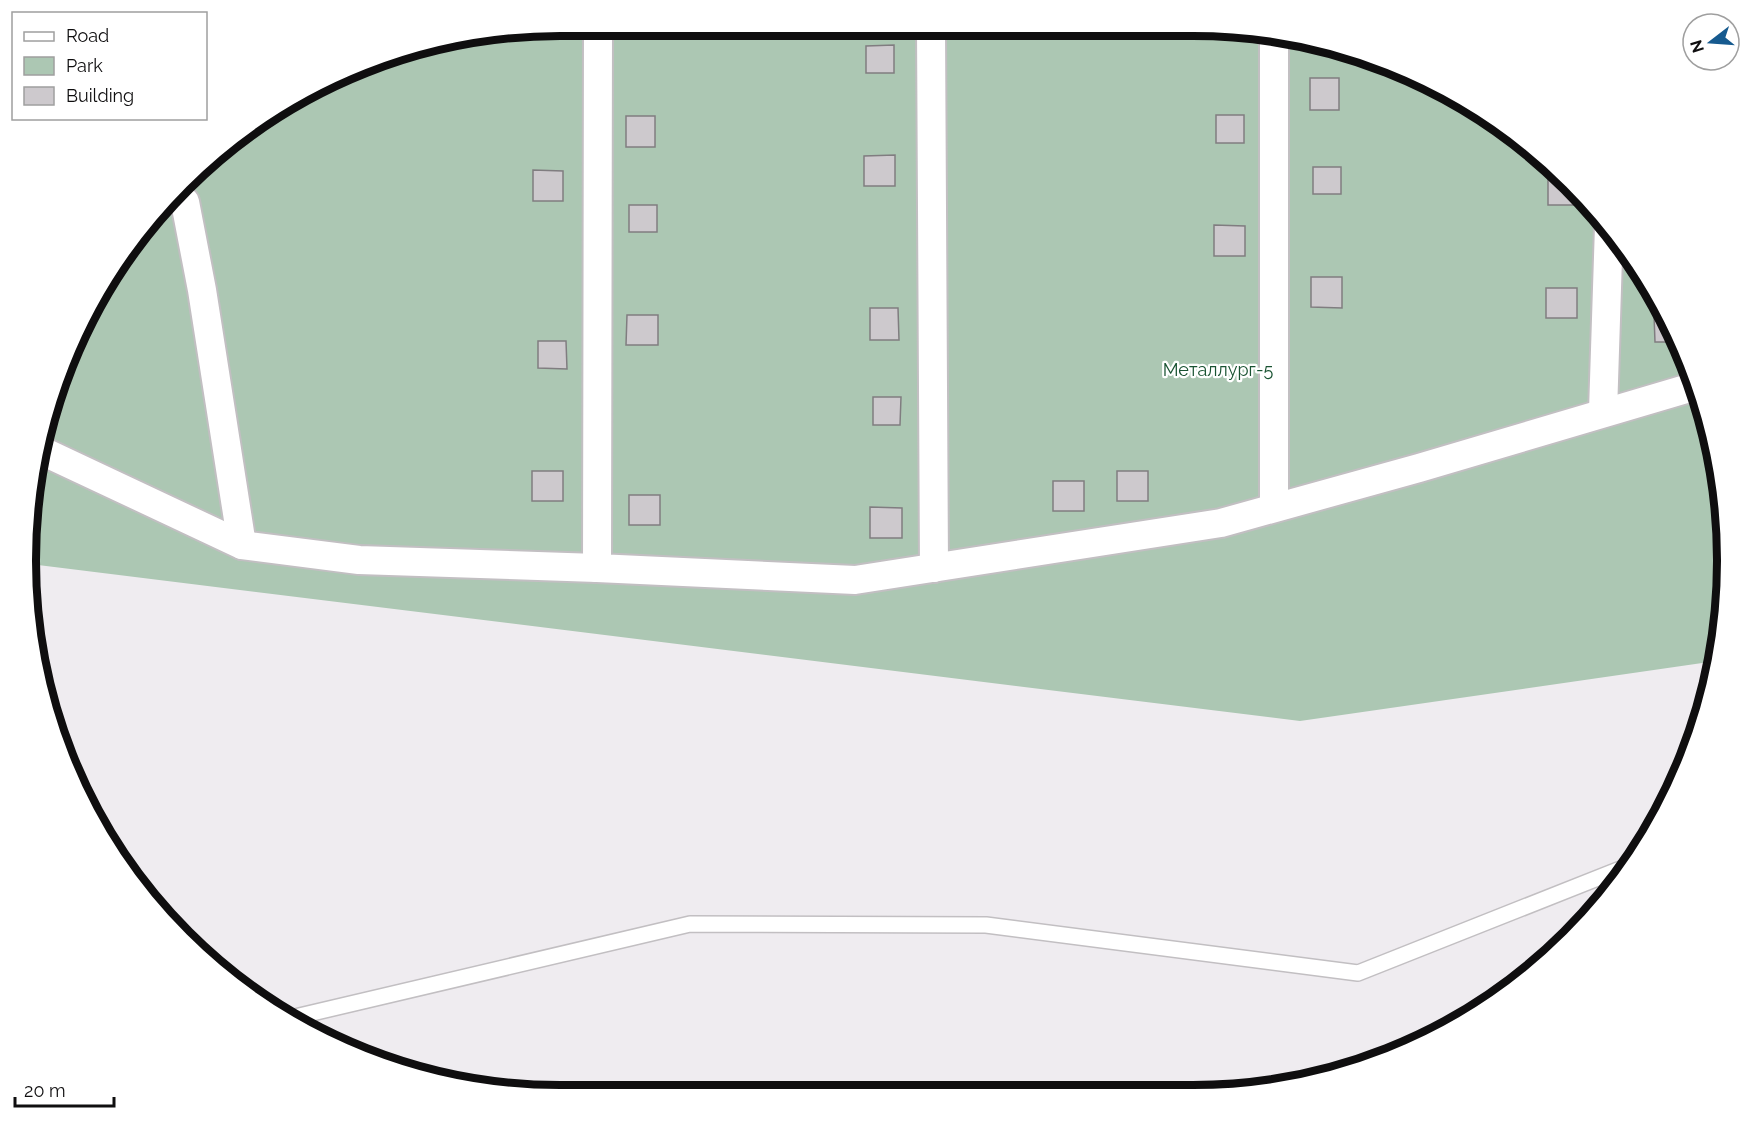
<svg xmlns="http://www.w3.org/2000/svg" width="1753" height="1121" font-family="Raleway,sans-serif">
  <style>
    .green { fill: #acc7b3 }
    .building { fill: #cdc9cd; stroke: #807d80; stroke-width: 1.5 }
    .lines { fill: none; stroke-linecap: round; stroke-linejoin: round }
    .lane-casing { stroke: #c2bfc2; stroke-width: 18 }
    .street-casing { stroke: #c2bfc2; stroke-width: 32 }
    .lane { stroke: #fff; stroke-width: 15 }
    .street { stroke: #fff; stroke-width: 28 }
    .labels { text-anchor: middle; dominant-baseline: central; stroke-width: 4.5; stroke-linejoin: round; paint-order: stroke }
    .park-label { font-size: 18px; fill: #185231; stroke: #fff }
    .rim { fill: none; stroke: #0f0e0f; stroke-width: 8 }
  </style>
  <rect width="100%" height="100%" fill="#efecf0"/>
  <path class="green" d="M561,26L1263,30L1398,66L1545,158L1617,235L1672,324L1709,422L1726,525L1723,630L1716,661L1300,721L30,564L27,526L54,388L136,235L263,116L389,54Z"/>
  <g class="building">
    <path d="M894,45V73H866V46Z"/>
    <rect x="1310" y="78" width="29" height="32"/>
    <rect x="1216" y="115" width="28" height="28"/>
    <rect x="626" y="116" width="29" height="31"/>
    <path d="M895,155V186H864V156Z"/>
    <rect x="1313" y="167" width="28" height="27"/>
    <path d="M533,170L563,171V201H533Z"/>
    <path d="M1548,178H1564L1576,192V205H1548Z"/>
    <rect x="629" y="205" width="28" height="27"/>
    <path d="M1214,225L1245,226V256H1214Z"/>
    <path d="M1311,277H1342V308L1311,307Z"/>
    <rect x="1546" y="288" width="31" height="30"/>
    <path d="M870,308H898L899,340H870Z"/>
    <path d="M627,315H658V345H626Z"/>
    <path d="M1654,315H1667L1679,342H1655Z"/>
    <path d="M538,341H566L567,369L538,368Z"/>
    <path d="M873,397H901L900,425H873Z"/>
    <rect x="532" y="471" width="31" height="30"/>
    <rect x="1117" y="471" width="31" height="30"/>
    <rect x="1053" y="481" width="31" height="30"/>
    <rect x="629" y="495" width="31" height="30"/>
    <path d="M870,507L902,508V538H870Z"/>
  </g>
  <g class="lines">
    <g class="lane-casing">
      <path id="lane" d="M295,1017L690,924L986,925L1358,973L1628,866"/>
    </g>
    <g class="street-casing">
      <g id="street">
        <path d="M598,26L597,568L855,580L1221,523L1419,468L1696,386"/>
        <path d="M931,28L934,568"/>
        <path d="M175,199L185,202L202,290L242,545L359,560L597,568"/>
        <path d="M1603,412L1609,226"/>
        <path d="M42,451L242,545"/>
        <path d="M1274,507V33"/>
      </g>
    </g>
    <use href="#lane" class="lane"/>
    <use href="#street" class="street"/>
  </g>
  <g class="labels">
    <g class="park-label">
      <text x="1218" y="369">Металлург-5</text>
    </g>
  </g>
  <path d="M0 0H1753V1121H0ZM560 36H1193A524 524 0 0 1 1717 560V561A524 524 0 0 1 1193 1085H560A524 524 0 0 1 36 561V560A524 524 0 0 1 560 36Z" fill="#fff" fill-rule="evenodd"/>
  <path class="rim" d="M560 36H1193A524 524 0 0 1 1717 560V561A524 524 0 0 1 1193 1085H560A524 524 0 0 1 36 561V560A524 524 0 0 1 560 36Z"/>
  <rect x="12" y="12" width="195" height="108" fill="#ffffff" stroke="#9f9f9f" stroke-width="1.5"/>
  <rect x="24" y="32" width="30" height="9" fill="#ffffff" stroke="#9f9f9f" stroke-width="1.5"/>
  <text x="66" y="42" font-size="18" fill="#0f0e0f">Road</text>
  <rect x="24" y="57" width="30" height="18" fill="#acc7b3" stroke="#9f9f9f" stroke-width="1.5"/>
  <text x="66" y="72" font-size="18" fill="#0f0e0f">Park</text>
  <rect x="24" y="87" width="30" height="18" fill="#cdc9cd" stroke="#9f9f9f" stroke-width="1.5"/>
  <text x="66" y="102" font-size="18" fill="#0f0e0f">Building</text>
  <g transform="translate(1711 42) rotate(253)"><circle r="28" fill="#ffffff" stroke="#9f9f9f" stroke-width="1.5"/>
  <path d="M0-4.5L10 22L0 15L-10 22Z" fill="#165a8f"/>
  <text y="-9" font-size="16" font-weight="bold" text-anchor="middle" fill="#0f0e0f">N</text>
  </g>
  <path d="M15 1097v9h99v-9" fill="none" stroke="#0f0e0f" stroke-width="3"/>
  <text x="24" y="1097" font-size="18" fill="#0f0e0f" stroke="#ffffff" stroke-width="4.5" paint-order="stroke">20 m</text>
</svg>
